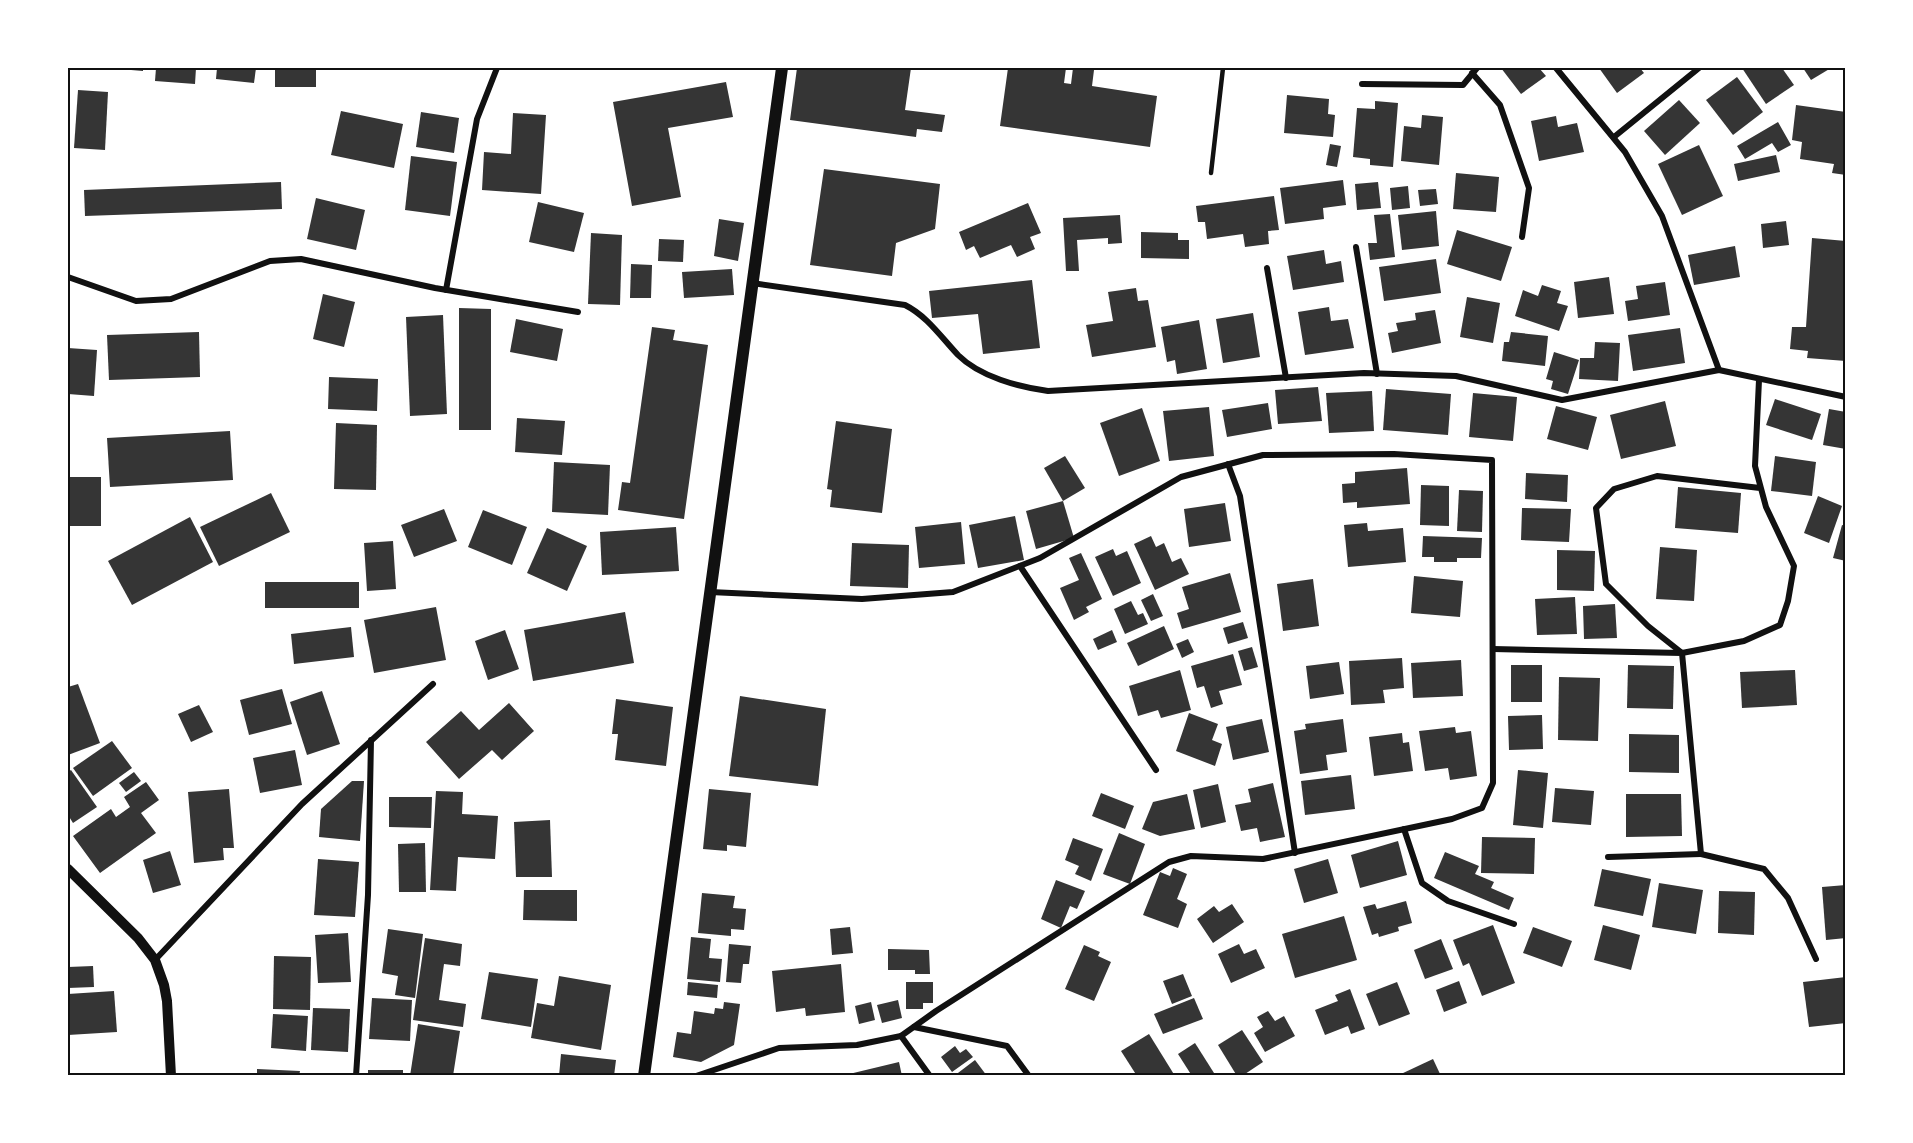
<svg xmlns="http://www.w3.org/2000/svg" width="1913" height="1143" font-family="Signika,sans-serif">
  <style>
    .building { fill: #353535 }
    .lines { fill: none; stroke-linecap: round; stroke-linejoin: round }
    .service { stroke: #111; stroke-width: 4.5 }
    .minor { stroke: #111; stroke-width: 6 }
    .tertiary { stroke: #111; stroke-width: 10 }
    .secondary { stroke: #111; stroke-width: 12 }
    .neatline { fill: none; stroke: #111; stroke-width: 2 }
  </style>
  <rect width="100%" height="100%" fill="#fff"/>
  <g class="building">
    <path d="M119,68H143V71L119,69Z"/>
    <path d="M156,68H196L195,84L155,81Z"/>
    <path d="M217,68H256L254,83L216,79Z"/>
    <rect x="275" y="68" width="41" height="19"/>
    <path d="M797,68H911L905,110L945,115L942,132L917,129L916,137L790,120Z"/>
    <path d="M1008,68H1066L1064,83L1071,84L1073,68L1094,70L1092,86L1157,96L1150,147L1000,126Z"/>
    <path d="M1501,68H1539L1546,76L1521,94Z"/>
    <path d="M1599,68H1640L1644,73L1617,93Z"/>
    <path d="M1742,68H1782L1794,85L1766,104Z"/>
    <path d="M1803,68H1831L1811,80Z"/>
    <path d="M1737,77L1763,112L1733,135L1706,100Z"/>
    <path d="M726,82L733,117L668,128L681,197L632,206L613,102Z"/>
    <path d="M78,90L108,92L105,150L74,148Z"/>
    <path d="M1287,95L1329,99L1328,114L1335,115L1333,137L1284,133Z"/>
    <path d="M1679,100L1700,123L1665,155L1644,131Z"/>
    <path d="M1375,101L1398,103L1393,167L1370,165V159L1353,157L1357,108L1375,109Z"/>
    <path d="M1796,105L1846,112V175L1832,173L1834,164L1800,159L1802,142L1792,140Z"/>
    <path d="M341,111L403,124L394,168L331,155Z"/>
    <path d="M421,112L459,118L454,153L416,147Z"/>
    <path d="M513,113L546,115L541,194L482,190L484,152L511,154Z"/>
    <path d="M1422,115L1443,117L1439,165L1401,161L1404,126L1421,128Z"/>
    <path d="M1556,116L1558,127L1577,123L1584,152L1539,161L1531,121Z"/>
    <path d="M1778,122L1791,145L1778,152L1772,143L1745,159L1737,146Z"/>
    <path d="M1330,144L1341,146L1337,167L1326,165Z"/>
    <path d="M1699,145L1723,196L1682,215L1658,164Z"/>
    <path d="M1776,155L1780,172L1738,181L1734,164Z"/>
    <path d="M411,156L457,162L450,216L405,210Z"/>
    <path d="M824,169L940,184L935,229L896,243L892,276L810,265Z"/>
    <path d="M1456,173L1499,177L1496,212L1453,209Z"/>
    <path d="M1343,180L1346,205L1323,208L1324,219L1285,224L1280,188Z"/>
    <path d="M281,182L282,209L85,216L84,190Z"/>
    <path d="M1378,182L1381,208L1357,210L1355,184Z"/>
    <path d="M1408,186L1410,208L1392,210L1390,188Z"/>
    <path d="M1436,189L1438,204L1420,206L1418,190Z"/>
    <path d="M1274,196L1279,230L1268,231L1269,244L1245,247L1243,234L1207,239L1205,222H1198L1196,206Z"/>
    <path d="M316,198L365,210L356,250L307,239Z"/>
    <path d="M538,202L584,213L574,252L529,242Z"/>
    <path d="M1028,203L1041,233L1030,237L1035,249L1017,257L1011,245L980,258L974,246L966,250L959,232Z"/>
    <path d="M1436,211L1439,246L1402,250L1398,215Z"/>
    <path d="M1390,214L1395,257L1370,260L1368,243H1377L1374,215Z"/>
    <path d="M1120,215L1122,243L1108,244V238L1077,240L1079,271H1066L1063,218Z"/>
    <path d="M719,219L744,223L738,261L714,256Z"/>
    <path d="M1786,221L1789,245L1763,248L1761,224Z"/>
    <path d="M1457,230L1512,247L1501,281L1447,264Z"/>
    <path d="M1141,232L1178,233V240H1189V259L1141,258Z"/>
    <path d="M591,233L622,235L620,305L588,304Z"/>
    <path d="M1812,238L1846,241V361L1807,358L1808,351L1790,349L1792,327H1806Z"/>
    <path d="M659,239L684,240L683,262L658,261Z"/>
    <path d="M1735,246L1740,277L1694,285L1688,255Z"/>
    <path d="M1324,250L1326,264L1341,261L1344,282L1293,290L1287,256Z"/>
    <path d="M1436,259L1441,293L1384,301L1379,267Z"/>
    <path d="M631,264L652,265L651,298H630Z"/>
    <path d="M732,269L734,295L684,298L682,272Z"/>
    <path d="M1609,277L1614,314L1578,318L1574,282Z"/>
    <path d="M1032,280L1040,348L983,354L978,314L932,318L929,291Z"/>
    <path d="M1665,282L1670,315L1628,321L1625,301L1638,299L1636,286Z"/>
    <path d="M1542,285L1561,291L1557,303L1568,306L1559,331L1515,316L1523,290L1538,296Z"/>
    <path d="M1136,288L1138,301L1148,300L1156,347L1092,357L1086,325L1113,321L1108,292Z"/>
    <path d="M323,294L355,302L344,347L313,339Z"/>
    <path d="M1467,297L1500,303L1493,343L1460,337Z"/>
    <path d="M1329,307L1331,321L1348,319L1354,348L1305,355L1298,312Z"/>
    <path d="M459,308L491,309V430H459Z"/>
    <path d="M1435,310L1441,343L1392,353L1388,333L1398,331L1396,323L1416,320L1415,313Z"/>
    <path d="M1253,313L1260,357L1223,363L1216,319Z"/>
    <path d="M443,315L447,414L410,416L406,317Z"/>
    <path d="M516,319L563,329L557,361L510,352Z"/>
    <path d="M1199,320L1207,369L1177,374L1175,360L1167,362L1161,327Z"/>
    <path d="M652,327L675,330L673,340L708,345L684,519L618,510L622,482L630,483Z"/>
    <path d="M1680,328L1685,363L1633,371L1628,335Z"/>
    <path d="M199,332L200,377L109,380L107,335Z"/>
    <path d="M1511,332L1548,336L1545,366L1502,361L1504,342H1509Z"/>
    <path d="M1595,342L1620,343L1618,381L1579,379L1580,358H1594Z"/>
    <path d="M68,348L97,350L94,396L68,394Z"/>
    <path d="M1554,352L1579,360L1568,394L1551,389L1553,381L1546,379Z"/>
    <path d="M329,377L378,379L377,411L328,409Z"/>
    <path d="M1318,387L1322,421L1278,424L1275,390Z"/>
    <path d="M1386,389L1451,394L1448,435L1383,430Z"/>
    <path d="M1372,391L1374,431L1329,433L1326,393Z"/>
    <path d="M1473,393L1517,397L1513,441L1469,437Z"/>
    <path d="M1775,399L1821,414L1812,440L1766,425Z"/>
    <path d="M1665,401L1676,446L1621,459L1610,415Z"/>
    <path d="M1268,403L1272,429L1227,437L1222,410Z"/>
    <path d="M1556,406L1597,417L1588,450L1547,439Z"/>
    <path d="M1209,407L1214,456L1169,461L1163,411Z"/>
    <path d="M1142,408L1160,461L1119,476L1100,423Z"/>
    <path d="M1829,409L1846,412V449L1823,445Z"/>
    <path d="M517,418L565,421L562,455L515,452Z"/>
    <path d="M836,421L892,429L882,513L830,507L832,490L827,489Z"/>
    <path d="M336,423L377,425L376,490L334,489Z"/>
    <path d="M230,431L233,480L110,487L107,438Z"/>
    <path d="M1065,456L1085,488L1063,501L1044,468Z"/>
    <path d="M1775,456L1816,462L1812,496L1771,491Z"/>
    <path d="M554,462L610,465L608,515L552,512Z"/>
    <path d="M1407,468L1410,504L1357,508V502L1343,503L1342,484L1355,483V472Z"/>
    <path d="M1526,473L1568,475L1567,502L1525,499Z"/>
    <rect x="68" y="477" width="33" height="49"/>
    <path d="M1421,485L1449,486V526L1420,525Z"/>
    <path d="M1678,487L1741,493L1738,533L1675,528Z"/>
    <path d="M1459,490L1483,491L1482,532L1457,531Z"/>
    <path d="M271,493L290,532L219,566L200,527Z"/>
    <path d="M1818,496L1842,506L1829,543L1804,533Z"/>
    <path d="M1063,501L1074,538L1036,549L1026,511Z"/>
    <path d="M1225,503L1231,541L1189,547L1184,509Z"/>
    <path d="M1522,508L1571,509L1569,542L1521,540Z"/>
    <path d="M444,509L457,541L414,557L401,525Z"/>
    <path d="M483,510L527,527L512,565L468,547Z"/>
    <path d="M1015,516L1024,560L978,568L969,525Z"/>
    <path d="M190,517L213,562L132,605L108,561Z"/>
    <path d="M961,522L965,564L919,568L915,527Z"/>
    <path d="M1367,523L1368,531L1403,528L1406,562L1348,567L1344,525Z"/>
    <path d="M1842,525L1846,526V561L1833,558Z"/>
    <path d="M676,527L679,571L602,575L600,532Z"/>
    <path d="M547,528L587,546L567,591L527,573Z"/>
    <path d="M1151,536L1156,547L1164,543L1172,562L1181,558L1189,574L1155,590L1134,544Z"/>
    <path d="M1423,536L1482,538L1481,558H1457V562H1434V557H1422Z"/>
    <path d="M393,541L396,589L367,591L364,543Z"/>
    <path d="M852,543L909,545L908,588L850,586Z"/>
    <path d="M1660,547L1697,550L1694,601L1656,599Z"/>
    <path d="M1113,549L1116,556L1127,551L1141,583L1113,596L1095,557Z"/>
    <path d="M1557,550L1595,551L1594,591L1557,590Z"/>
    <path d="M1081,553L1102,599L1086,607L1089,612L1074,620L1060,588L1079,580L1069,558Z"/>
    <path d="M1230,573L1241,612L1182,629L1177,613L1189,609L1182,587Z"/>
    <path d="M1414,576L1463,581L1460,617L1411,613Z"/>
    <path d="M1313,579L1319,626L1283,631L1277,584Z"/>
    <rect x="265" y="582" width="94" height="26"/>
    <path d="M1153,594L1163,616L1151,621L1141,600Z"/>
    <path d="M1575,597L1577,634L1537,635L1535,599Z"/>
    <path d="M1131,601L1138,615L1143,613L1148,624L1125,634L1114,609Z"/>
    <path d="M1615,604L1617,638L1584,639L1583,606Z"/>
    <path d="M436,607L446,660L374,673L364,620Z"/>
    <path d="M625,612L634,663L533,681L524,630Z"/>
    <path d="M1243,622L1248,638L1228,644L1223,628Z"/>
    <path d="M1164,626L1174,649L1138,666L1127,643Z"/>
    <path d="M351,627L354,657L294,664L291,634Z"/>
    <path d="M505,630L519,669L488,680L475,641Z"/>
    <path d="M1112,630L1117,642L1098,650L1093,639Z"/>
    <path d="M1188,639L1194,652L1182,658L1176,644Z"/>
    <path d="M1252,647L1258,667L1244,671L1238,651Z"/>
    <path d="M1233,654L1242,685L1219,691L1223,704L1211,708L1204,686L1197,688L1191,666Z"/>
    <path d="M1402,658L1404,688L1383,690L1385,703L1351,705L1349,661Z"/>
    <path d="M1461,660L1463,696L1413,698L1411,663Z"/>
    <path d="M1339,662L1344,694L1310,699L1306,666Z"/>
    <rect x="1511" y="665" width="31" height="37"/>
    <path d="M1628,665L1674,666L1673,709L1627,708Z"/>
    <path d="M1180,670L1191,710L1161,718L1158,710L1138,716L1129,686Z"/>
    <path d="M1795,670L1797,705L1742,708L1740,672Z"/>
    <path d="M1559,677L1600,678L1598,741L1558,740Z"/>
    <path d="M78,684L100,743L68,755V687Z"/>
    <path d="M282,689L292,724L249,735L240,700Z"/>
    <path d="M322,691L340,744L307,755L290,702Z"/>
    <path d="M740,696L826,709L818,786L729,776Z"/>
    <path d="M616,699L673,707L666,766L615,760L618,734H612Z"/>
    <path d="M509,703L534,731L502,760L492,750L459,779L426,742L461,711L479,730Z"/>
    <path d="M199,705L213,732L191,742L178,714Z"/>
    <path d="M1189,713L1218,724L1212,740L1222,744L1215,766L1176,751Z"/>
    <path d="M1542,715L1543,749L1509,750L1508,716Z"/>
    <path d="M1262,719L1269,752L1233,760L1226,727Z"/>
    <path d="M1343,719L1347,752L1326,755L1328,770L1300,774L1294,731L1306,729L1305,724Z"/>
    <path d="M1455,727L1456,733L1471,731L1477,776L1450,780L1448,768L1425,771L1419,731Z"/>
    <path d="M1402,733L1403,743L1409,742L1413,771L1374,776L1369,737Z"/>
    <path d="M1629,734L1679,735V773L1629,772Z"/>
    <path d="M112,741L132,768L93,796L73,768Z"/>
    <path d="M295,750L302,785L260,793L253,758Z"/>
    <path d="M71,770L97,807L73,823L68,815V772Z"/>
    <path d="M1518,770L1548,773L1543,828L1513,825Z"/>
    <path d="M134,772L141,781L126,792L119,783Z"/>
    <path d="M1351,775L1355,809L1305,815L1301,781Z"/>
    <path d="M352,781H364L360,841L319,837L321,809Z"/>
    <path d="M146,782L159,800L141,813L156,833L100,873L73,836L111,809L116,817L130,807L124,797Z"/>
    <path d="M1273,783L1285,837L1260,842L1257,828L1241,831L1235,805L1251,802L1248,789Z"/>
    <path d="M1218,784L1226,822L1201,828L1193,790Z"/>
    <path d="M1555,788L1594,791L1591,825L1552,822Z"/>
    <path d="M229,789L234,848H223L224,860L194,863L188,792Z"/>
    <path d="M709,789L751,793L746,847L727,845V851L703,849Z"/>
    <path d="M436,791L463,792L462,814L498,816L495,859L458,857L456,891L430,890Z"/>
    <path d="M1101,793L1134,806L1125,829L1092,816Z"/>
    <path d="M1187,794L1195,829L1160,836L1142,829L1153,802Z"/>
    <path d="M1626,794H1681L1682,836L1626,837Z"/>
    <path d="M389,797H432L431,828L389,827Z"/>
    <path d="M550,820L552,877H516L514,822Z"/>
    <path d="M1119,833L1145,844L1130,884L1103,874Z"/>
    <path d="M1482,837L1535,838L1534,874L1481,873Z"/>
    <path d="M1073,838L1103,849L1091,881L1075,874L1079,866L1065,860Z"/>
    <path d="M1398,841L1407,875L1360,888L1351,855Z"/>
    <path d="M425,843L426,892H399L398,844Z"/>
    <path d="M170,851L181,885L153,893L143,860Z"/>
    <path d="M1445,852L1479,866L1475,874L1494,882L1491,888L1514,898L1509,910L1434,878Z"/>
    <path d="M318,859L359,862L355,917L314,915Z"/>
    <path d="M1328,859L1338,893L1304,903L1294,869Z"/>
    <path d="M1173,868L1187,874L1177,899L1187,904L1178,928L1143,915L1160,872L1170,876Z"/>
    <path d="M1602,869L1651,879L1643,916L1594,906Z"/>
    <path d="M1056,880L1085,891L1077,909L1070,906L1061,928L1041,919Z"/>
    <path d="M1659,883L1703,890L1696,934L1652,927Z"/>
    <path d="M1846,885V938L1826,940L1822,887Z"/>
    <path d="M524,890H577V921L523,920Z"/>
    <path d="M1719,891L1755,892L1754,935L1718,933Z"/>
    <path d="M702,893L735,896L733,908L746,909L744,930L731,929V936L698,933Z"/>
    <path d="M1406,901L1412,923L1398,927L1399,931L1379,937L1378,933L1372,935L1363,907L1375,904L1377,909Z"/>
    <path d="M1232,904L1244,922L1213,943L1197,919L1214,906L1219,912Z"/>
    <path d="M1344,916L1357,960L1295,978L1282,934Z"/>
    <path d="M1493,925L1515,983L1482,996L1469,963L1463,966L1453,940Z"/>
    <path d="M1603,925L1640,935L1631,970L1594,960Z"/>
    <path d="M850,927L853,953L832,955L830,929Z"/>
    <path d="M1533,927L1572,941L1562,967L1523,953Z"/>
    <path d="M388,929L423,934L415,998L395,995L398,976L382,973Z"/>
    <path d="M348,933L351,982L318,983L315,935Z"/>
    <path d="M691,937L711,939L709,958L722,959L720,982L687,979Z"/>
    <path d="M425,938L462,944L460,966L444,964L439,1000L466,1004L463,1027L413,1020Z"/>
    <path d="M1441,939L1453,969L1425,979L1414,950Z"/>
    <path d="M729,944L751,946L749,964H743L741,983L726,982Z"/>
    <path d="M1239,944L1244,954L1256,949L1265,968L1231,983L1218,954Z"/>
    <path d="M1084,945L1100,952L1098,956L1111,962L1094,1001L1065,989Z"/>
    <path d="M888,949L929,950L930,974H915V970H888Z"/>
    <path d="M274,956L311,957L310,1010L273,1009Z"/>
    <path d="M841,964L845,1012L806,1016L805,1008L776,1012L772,971Z"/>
    <path d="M93,966L94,987L68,988V967Z"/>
    <path d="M489,972L538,979L531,1027L481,1019Z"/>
    <path d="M1183,974L1192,996L1172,1004L1163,981Z"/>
    <path d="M559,976L611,985L601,1050L531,1038L537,1003L554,1006Z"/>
    <path d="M1846,977V1023L1809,1027L1803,982Z"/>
    <path d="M1459,981L1467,1003L1444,1012L1436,990Z"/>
    <path d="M688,982L718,985L717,998L687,995Z"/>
    <path d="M906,982H933V1003H923V1009H906Z"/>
    <path d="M1397,982L1410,1014L1379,1026L1366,994Z"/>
    <path d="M1350,989L1365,1029L1351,1034L1348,1026L1325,1035L1315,1010L1338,1001L1335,995Z"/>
    <path d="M114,991L117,1032L68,1035V994Z"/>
    <path d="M372,998L412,1000L410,1041L369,1039Z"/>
    <path d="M1194,998L1203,1019L1163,1034L1154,1014Z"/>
    <path d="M898,1000L902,1018L882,1023L877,1005Z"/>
    <path d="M724,1002L740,1004L734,1045L701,1062L673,1057L677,1032L691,1034L694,1011L714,1014L715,1008L723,1009Z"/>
    <path d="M871,1002L875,1020L859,1024L855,1006Z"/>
    <path d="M313,1008L350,1009L348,1052L311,1050Z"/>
    <path d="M1268,1011L1275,1021L1284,1016L1295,1036L1265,1052L1254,1033L1263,1027L1257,1017Z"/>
    <path d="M273,1014L308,1016L306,1051L271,1048Z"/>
    <path d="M418,1024L460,1031L453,1076H410Z"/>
    <path d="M1242,1030L1263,1062L1242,1076H1237L1218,1045Z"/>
    <path d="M1149,1034L1175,1076H1137L1121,1051Z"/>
    <path d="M1195,1043L1214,1073L1210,1076H1192L1178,1054Z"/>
    <path d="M955,1046L960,1053L966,1049L973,1057L952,1072L941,1057Z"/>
    <path d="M561,1054L616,1060L614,1076H559Z"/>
    <path d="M1433,1059L1441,1076H1401V1074Z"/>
    <path d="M975,1060L987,1076H954Z"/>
    <path d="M899,1062L902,1076H845V1075Z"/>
    <path d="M257,1069L300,1071L299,1076H257Z"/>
    <rect x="368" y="1070" width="35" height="6"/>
  </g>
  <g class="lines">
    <path class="service" d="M1211,173L1223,68"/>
    <g class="minor">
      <path d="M1556,68L1625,152L1662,216L1719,370"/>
      <path d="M1472,73L1500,105L1529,188L1522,237"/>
      <path d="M1362,84L1463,85L1477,68"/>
      <path d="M1614,137L1699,68"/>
      <path d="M1356,247L1377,374"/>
      <path d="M1267,268L1286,378"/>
      <path d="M68,277L136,301L171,299L270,261L301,259L435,288L578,312"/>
      <path d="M752,283L905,305C927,316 941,337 958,355C980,377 1019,387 1048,391L1364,373L1456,376L1562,400L1719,370L1846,397"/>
      <path d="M446,290L477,119L497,68"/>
      <path d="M1759,380L1755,466L1766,507L1794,566L1788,601L1780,625L1744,641L1682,653L1648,626L1606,584L1596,508L1614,489L1657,476L1760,488"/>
      <path d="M1228,464L1240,496L1295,853"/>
      <path d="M1020,566L1156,770"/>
      <path d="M1493,649L1682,653L1701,854L1764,869L1788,898L1816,959"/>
      <path d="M1404,829L1422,883L1448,901L1514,924"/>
      <path d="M1608,857L1701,854"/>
      <path d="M155,960L302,804L433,684"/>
      <path d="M914,1027L1007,1046L1029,1076"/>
      <path d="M901,1036L930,1076"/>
      <path d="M356,1076L368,895L371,740"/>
      <path d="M696,1076L779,1048L857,1045L901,1036L936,1011L1169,862L1191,856L1263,859L1452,819L1482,808L1493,783L1492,460L1394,454L1263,455L1181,477L1040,558L953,592L862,599L710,592"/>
    </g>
    <path class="tertiary" d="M68,869L138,938L155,960L164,985L167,1001L171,1076"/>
    <path class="secondary" d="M644,1076L782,68"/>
  </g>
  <rect width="1913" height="1143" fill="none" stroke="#ffffff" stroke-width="138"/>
  <rect x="69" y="69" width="1775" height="1005" class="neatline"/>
</svg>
